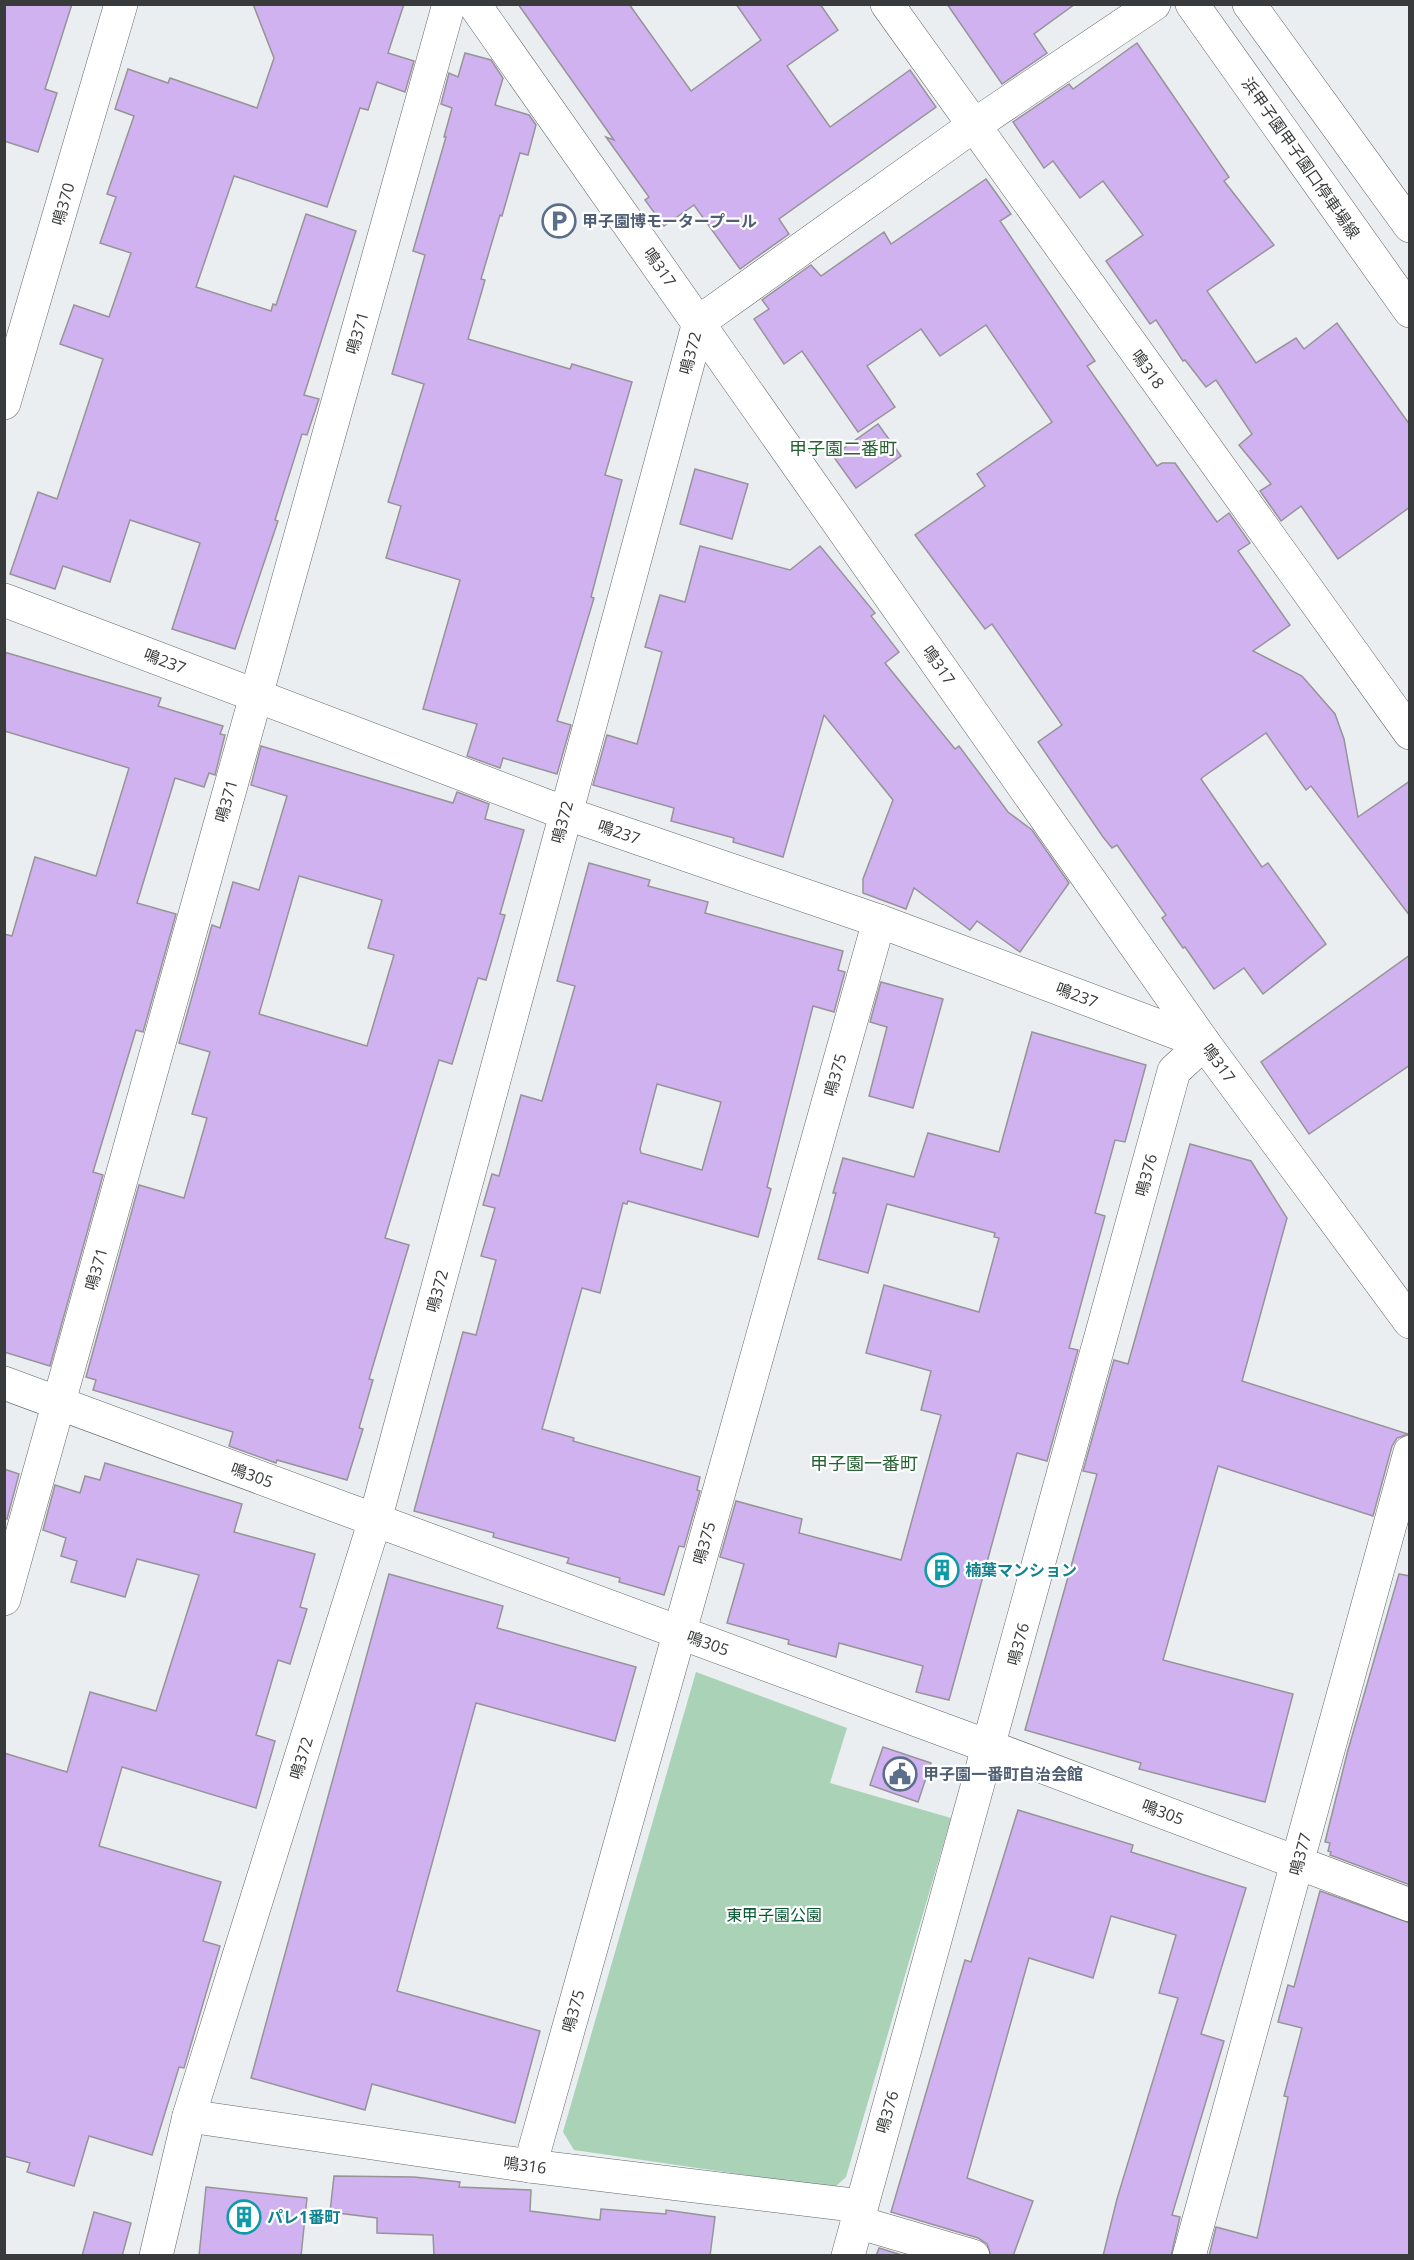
<svg xmlns="http://www.w3.org/2000/svg" width="1414" height="2260" font-family="'Open Sans','Noto Sans JP',sans-serif">
  <style>
    .green { fill: #a9d2b6 }
    .building { fill: #d1b2f1; stroke: #969498; stroke-width: 1.5; fill-rule: evenodd }
    .lines { fill: none; stroke-linecap: round; stroke-linejoin: round }
    .minor-casing { stroke: #626568; stroke-width: 34 }
    .major-casing { stroke: #626568; stroke-width: 34 }
    .minor { stroke: #fff; stroke-width: 33 }
    .major { stroke: #fff; stroke-width: 33 }
    .labels { text-anchor: middle; dominant-baseline: central; stroke-width: 4.5; stroke-linejoin: round; paint-order: stroke }
    .street-label { font-size: 16px; fill: #383a3b; stroke: #fff }
    .service-label { font-size: 16px; font-weight: bold; fill: #4e5e75; stroke: #fff; text-anchor: start }
    .culture-label { font-size: 16px; font-weight: bold; fill: #0d838f; stroke: #fff; text-anchor: start }
    .park-label { font-size: 16px; fill: #045931; stroke: #fff }
    .neighbourhood-label { font-size: 18px; fill: #266232; stroke: #fff }
  </style>
  <rect width="100%" height="100%" fill="#eaeef1"/>
  <path class="green" d="M696,1672L847,1728L830,1783L951,1818L846,2177L834,2188L574,2150L563,2132Z"/>
  <g class="building">
    <path d="M4,4H72L45,89L57,93L38,152L4,141Z"/>
    <path d="M253,4H404L388,53L414,61L405,92L377,82L368,110L360,108L327,207L234,176L196,287L271,311L273,304L276,305L306,214L356,231L304,395L319,399L307,435L302,434L275,520L278,521L235,649L172,629L200,543L130,520L110,582L63,566L55,589L10,574L38,492L57,499L103,359L60,344L74,305L109,317L131,253L100,243L116,197L107,194L134,116L115,109L128,69L168,83L170,78L257,108L274,58Z"/>
    <path d="M518,4H629L691,91L761,40L736,4H820L838,30L787,66L830,127L910,70L936,107L779,219L789,234L740,269L694,205L664,226L645,200L649,197L606,137L614,140Z"/>
    <path d="M947,4H1075L1034,34L1047,53L1002,84Z"/>
    <path d="M1137,43L1229,177L1224,181L1274,245L1207,291L1256,363L1296,338L1304,349L1337,323L1410,425V507L1338,559L1301,506L1281,521L1260,491L1271,484L1239,445L1252,434L1216,380L1206,387L1185,360L1183,361L1156,320L1150,324L1106,261L1143,235L1103,181L1080,198L1053,161L1044,168L1013,122L1069,84L1073,89Z"/>
    <path d="M465,53L491,60L503,78L495,105L529,115L536,125L528,155L520,153L502,216L500,215L481,279L485,280L468,339L570,369L572,364L632,382L605,475L622,480L591,597L594,598L557,721L571,725L557,774L503,758L500,768L467,756L477,724L423,709L460,580L386,558L401,506L388,502L424,384L392,374L425,255L413,251L446,137H444L452,108L441,104L449,73L458,77Z"/>
    <path d="M986,179L1011,214L1000,221L1095,361L1087,366L1157,466L1162,463H1175L1217,522L1229,513L1250,543L1238,551L1290,625L1253,651L1302,676L1335,714L1344,739L1358,817L1410,781V916L1311,786L1306,790L1266,733L1203,777L1201,779L1262,867L1268,863L1326,944L1263,994L1244,968L1214,989L1185,947L1183,948L1162,918L1166,915L1117,845L1112,848L1103,837L1038,742L1062,725L992,624L985,629L915,535L985,486L977,474L1052,422L986,325L940,356L921,329L867,366L895,407L858,432L802,351L784,364L754,319L769,309L762,300L811,265L821,276L884,232L891,244Z"/>
    <path d="M878,424L901,456L856,488L833,456Z"/>
    <path d="M695,469L748,484L732,539L680,524Z"/>
    <path d="M700,546L790,570L820,546L875,613L871,616L899,652L885,663L955,749L959,746L1008,812L1032,830L1069,883L1020,952L977,921L970,930L914,888L906,909L863,893V879L893,800L824,715L783,857L733,842L734,838L671,821L674,808L593,785L607,735L637,744L662,652L645,647L660,595L685,602Z"/>
    <path d="M4,652L161,698L158,706L223,726L220,734L225,735L215,775L209,773L204,787L175,778L137,903L176,914L143,1032L136,1030L93,1172L103,1175L50,1366L4,1352V934L12,936L35,857L96,876L129,768L4,731Z"/>
    <path d="M261,746L453,803L457,792L489,804L485,819L524,830L500,914L505,915L486,980L478,978L452,1064L439,1060L385,1238L409,1245L369,1379L373,1380L359,1428L363,1429L347,1480L277,1460L276,1463L229,1446L233,1432L93,1390L96,1380L86,1377L139,1185L184,1198L207,1118L192,1114L210,1052L179,1043L212,925L220,928L233,882L259,890L287,796L251,785ZM299,876L382,900L368,948L394,955L367,1046L259,1014Z"/>
    <path d="M589,863L650,880L648,886L708,902L705,913L843,951L838,970L845,972L834,1012L813,1006L767,1187L771,1189L758,1237L628,1201L627,1204L623,1203L600,1293L582,1288L542,1429L574,1438L573,1441L700,1477L697,1490L700,1491L684,1547L679,1546L664,1595L619,1582L620,1578L567,1563L569,1558L493,1537L494,1533L414,1511L463,1332L476,1335L496,1260L481,1256L495,1208L483,1205L492,1174L499,1176L521,1095L542,1101L575,986L557,981ZM657,1084L721,1102L702,1170L641,1153L640,1149Z"/>
    <path d="M1410,955V1065L1309,1134L1261,1062Z"/>
    <path d="M881,982L943,999L913,1108L869,1096L887,1027L870,1022Z"/>
    <path d="M1032,1032L1146,1065L1125,1142L1115,1140L1095,1213L1105,1216L1069,1348L1078,1350L1047,1461L1017,1453L949,1700L916,1692L923,1666L839,1643L836,1657L788,1644L789,1640L727,1623L744,1564L720,1557L736,1501L802,1519L799,1533L901,1560L941,1415L921,1410L931,1371L866,1353L884,1285L979,1312L999,1238L994,1237L995,1233L887,1204L868,1273L818,1259L836,1193H833L843,1158L914,1177L928,1133L999,1152Z"/>
    <path d="M1190,1144L1251,1161L1287,1218L1242,1381L1408,1434L1397,1438L1392,1446L1373,1516L1218,1466L1163,1660L1293,1694L1265,1802L1139,1769L1141,1763L1025,1730L1097,1474L1083,1471L1114,1360L1128,1364Z"/>
    <path d="M105,1463L242,1504L234,1532L315,1554L300,1607L307,1609L290,1664L278,1660L256,1735L275,1741L256,1808L122,1767L99,1846L221,1882L203,1941L220,1946L184,2068L179,2067L152,2155L89,2136L74,2186L27,2172L30,2163L4,2156V1753L67,1772L90,1692L156,1711L199,1575L137,1559L125,1597L71,1582L77,1561L61,1556L66,1538L43,1530L55,1485L80,1493L85,1476L100,1480Z"/>
    <path d="M4,1469L19,1474L7,1519L4,1518Z"/>
    <path d="M389,1574L503,1606L497,1628L636,1667L615,1741L476,1703L397,1991L540,2031L515,2123L372,2084L365,2110L251,2078Z"/>
    <path d="M1399,1574L1410,1576V1885L1330,1855L1331,1852L1328,1851L1330,1843L1325,1842L1348,1750Z"/>
    <path d="M883,1747L931,1763L918,1802L870,1785Z"/>
    <path d="M1018,1810L1133,1845L1131,1852L1246,1888L1201,2034L1224,2041L1172,2215L1180,2217L1171,2256H1103L1117,2199L1178,1998L1159,1993L1176,1935L1111,1916L1093,1978L1029,1958L967,2178L1033,2201L1013,2256H991L987,2244L978,2238L891,2212L965,1960L971,1962Z"/>
    <path d="M1320,1891L1410,1923V2256H1209L1216,2227L1257,2238L1288,2097L1284,2096L1302,2028L1278,2022L1288,1985L1294,1987Z"/>
    <path d="M334,2176L414,2177L460,2182L459,2187L531,2190L530,2211L600,2220L601,2209L666,2214V2210L715,2217L710,2256H434L433,2235L377,2233V2218L330,2212Z"/>
    <path d="M206,2187L307,2198L301,2256H199Z"/>
    <path d="M94,2212L131,2223L122,2256H82Z"/>
    <path d="M879,2248L905,2256H876Z"/>
  </g>
  <g class="lines">
    <g class="minor-casing">
      <g id="minor">
        <path d="M474,4L1204,1043L1410,1322"/>
        <path d="M887,4L1410,733"/>
        <path d="M4,403L121,4"/>
        <path d="M4,600L565,813L879,921L1204,1043L1174,1071L848,2256"/>
        <path d="M4,1383L990,1747L1410,1905"/>
        <path d="M4,1599L449,4"/>
        <path d="M189,2116L530,2166L861,2206"/>
        <path d="M530,2166L879,921"/>
        <path d="M857,2222L973,2256"/>
        <path d="M156,2256L189,2116L375,1520L699,322L973,126L1154,4"/>
        <path d="M1189,2256L1410,1452"/>
      </g>
    </g>
    <g class="major-casing">
      <g id="major">
        <path d="M1192,4L1410,311"/>
        <path d="M1249,4L1410,226"/>
      </g>
    </g>
    <use href="#minor" class="minor"/>
    <use href="#major" class="major"/>
  </g>
  <defs>
    <g id="parking-ring" transform="scale(1.725)"><circle r="9.5" fill="#fff" stroke="#5c6f8a" stroke-width="1.5"/><path d="M-3.5-5.5H1a3.5 3.5 0 0 1 0 7H-1V5.5H-3.5ZM-1-3.4V-.6H.8a1.4 1.4 0 0 0 0-2.8Z" fill="#5c6f8a"/></g>
    <g id="building-ring" transform="scale(1.725)"><circle r="9.5" fill="#fff" stroke="#0f9aa8" stroke-width="1.5"/><path d="M-4-6H4V6H1V3H-1V6H-4ZM-2.5-4.3h1.7v1.8h-1.7ZM.8-4.3h1.7v1.8H.8ZM-2.5-1h1.7V.8h-1.7ZM.8-1h1.7V.8H.8Z" fill="#0f9aa8"/></g>
    <g id="civic-ring" transform="scale(1.725)"><circle r="9.5" fill="#fff" stroke="#5c6f8a" stroke-width="1.5"/><path d="M-.6-6.5H3V-4.5H.6V-3L4-1V1h2V6H-6V1h2V-1L-.6-3ZM-1.2 2.5V6h2.4V2.5Z" fill="#5c6f8a"/></g>
  </defs>
  <g fill-rule="evenodd">
    <use href="#parking-ring" x="559" y="221"/>
    <use href="#building-ring" x="942" y="1570"/>
    <use href="#civic-ring" x="900" y="1774"/>
    <use href="#building-ring" x="244" y="2217"/>
  </g>
  <g class="labels">
    <g class="street-label">
      <text transform="translate(1301 158) rotate(55)">浜甲子園甲子園口停車場線</text>
      <text transform="translate(63 204) rotate(-74)">鳴370</text>
      <text transform="translate(660 267) rotate(55)">鳴317</text>
      <text transform="translate(357 333) rotate(-74)">鳴371</text>
      <text transform="translate(690 353) rotate(-75)">鳴372</text>
      <text transform="translate(1148 369) rotate(54)">鳴318</text>
      <text transform="translate(165 661) rotate(21)">鳴237</text>
      <text transform="translate(939 665) rotate(55)">鳴317</text>
      <text transform="translate(226 801) rotate(-74)">鳴371</text>
      <text transform="translate(562 822) rotate(-75)">鳴372</text>
      <text transform="translate(619 832) rotate(19)">鳴237</text>
      <text transform="translate(1077 995) rotate(21)">鳴237</text>
      <text transform="translate(1219 1063) rotate(54)">鳴317</text>
      <text transform="translate(835 1075) rotate(-74)">鳴375</text>
      <text transform="translate(1146 1175) rotate(-75)">鳴376</text>
      <text transform="translate(96 1269) rotate(-74)">鳴371</text>
      <text transform="translate(437 1291) rotate(-75)">鳴372</text>
      <text transform="translate(252 1475) rotate(20)">鳴305</text>
      <text transform="translate(704 1543) rotate(-74)">鳴375</text>
      <text transform="translate(708 1643) rotate(20)">鳴305</text>
      <text transform="translate(1018 1644) rotate(-75)">鳴376</text>
      <text transform="translate(301 1758) rotate(-73)">鳴372</text>
      <text transform="translate(1163 1812) rotate(21)">鳴305</text>
      <text transform="translate(1300 1854) rotate(-75)">鳴377</text>
      <text transform="translate(573 2011) rotate(-74)">鳴375</text>
      <text transform="translate(887 2112) rotate(-74)">鳴376</text>
      <text transform="translate(525 2165) rotate(8)">鳴316</text>
    </g>
    <g class="service-label">
      <text x="582" y="221">甲子園博モータープール</text>
      <text x="923" y="1774">甲子園一番町自治会館</text>
    </g>
    <g class="culture-label">
      <text x="965" y="1570">楠葉マンション</text>
      <text x="267" y="2217">パレ1番町</text>
    </g>
    <g class="park-label">
      <text x="774" y="1915">東甲子園公園</text>
    </g>
    <g class="neighbourhood-label">
      <text x="843" y="448">甲子園二番町</text>
      <text x="864" y="1463">甲子園一番町</text>
    </g>
  </g>
  <rect width="1414" height="2260" fill="none" stroke="#383a3b" stroke-width="12"/>
</svg>
